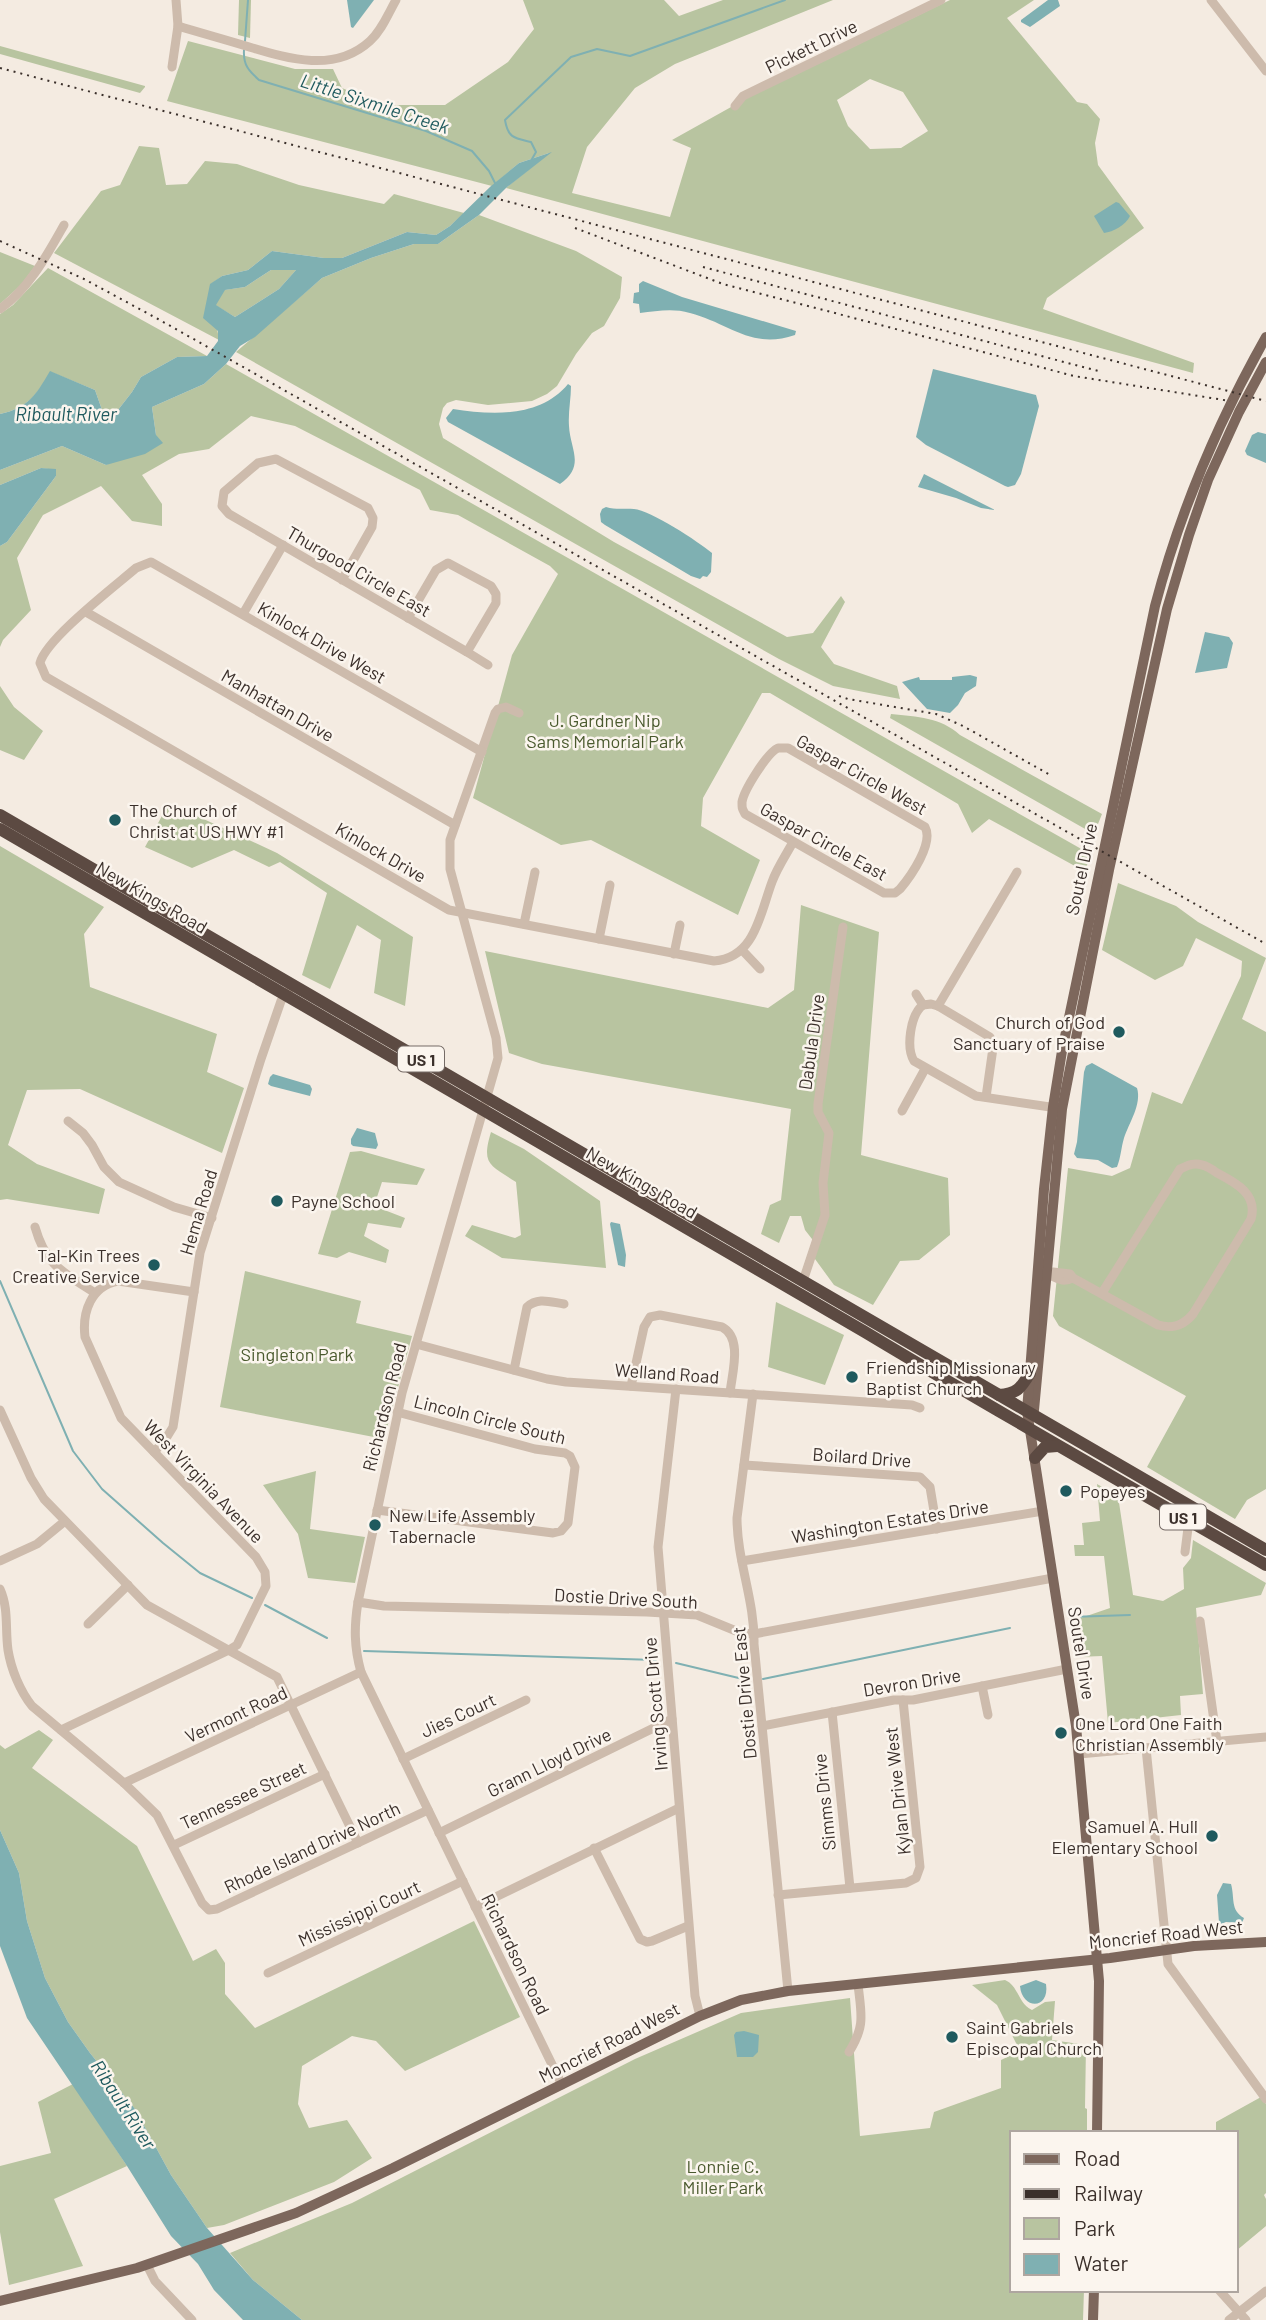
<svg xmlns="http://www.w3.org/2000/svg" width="1266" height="2320" font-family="Barlow,sans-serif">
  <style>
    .green { fill: #b8c4a0; fill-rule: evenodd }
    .water { fill: #7fb0b2; fill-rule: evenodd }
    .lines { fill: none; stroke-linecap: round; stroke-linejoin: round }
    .stream { stroke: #7fb0b2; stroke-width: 2 }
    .minor { stroke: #cdbbac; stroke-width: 9 }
    .major { stroke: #7d675c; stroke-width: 10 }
    .highway { stroke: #5c4a42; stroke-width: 12 }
    .rail { stroke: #3b302b; stroke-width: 2; stroke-dasharray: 2 5; stroke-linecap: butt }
    .poi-dot { fill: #1f5a5e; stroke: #fbf5ee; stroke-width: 2.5 }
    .labels { text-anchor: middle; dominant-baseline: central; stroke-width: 5; stroke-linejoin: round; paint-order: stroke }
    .shield { fill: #fbf5ee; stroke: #756b66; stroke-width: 2 }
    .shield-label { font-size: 16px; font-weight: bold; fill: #3b302b }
    .street-label { font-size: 18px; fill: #3b302b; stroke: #fbf5ee }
    .park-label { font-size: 18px; fill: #4a5a2e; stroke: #fbf5ee }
    .poi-label { font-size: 18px; fill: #3b302b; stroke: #fbf5ee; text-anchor: start }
    .water-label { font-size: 19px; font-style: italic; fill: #1f5a5e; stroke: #fbf5ee }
  </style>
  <rect width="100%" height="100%" fill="#f4ebe1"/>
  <g class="green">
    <path d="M239,0H251L250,38L238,35Z"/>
    <path d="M523,0H664L679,16L723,0H833L675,64L635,88L587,147L572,193L670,217L691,148L672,140L749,97L950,0H1034L1007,18L1077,102L1087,104L1100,119L1095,143L1098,165L1144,228L1047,298L1043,309L1194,363L1193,373L506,188L549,153L519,163L492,186L167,101L188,41L295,69H333L342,88L382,105H445L508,62L534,29ZM870,79L903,92L928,131L901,148L870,149L848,126L837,100Z"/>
    <path d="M0,46L145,86V87L140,93L0,54Z"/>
    <path d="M139,146L159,148L166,185L187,184L205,161L237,164L299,185L384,204L394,194L464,213L450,226L436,235L407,232L342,258H324L272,251L248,270L222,276L210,285L219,340L54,253L101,191L120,185Z"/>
    <path d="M479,215L576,251L622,277L620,298L604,326L592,333L576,354L557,386L547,394L532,401L488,405L456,400L447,403L443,408L439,424L443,438L614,542L787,637L813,633L841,596L845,602L821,647L834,664L897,686L900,699L833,686L779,659L236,352L322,278L371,258L414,244H438Z"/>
    <path d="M0,252L35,266L21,285L0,304Z"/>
    <path d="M48,268L207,356L177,357L141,377L132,392L107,424L95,390L51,372C36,395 28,408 0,414V314L13,305Z"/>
    <path d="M297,269L279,289L235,317L215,305L224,290L245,287L271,270Z"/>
    <path d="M226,364L1092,855L1084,871L989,819L972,833L958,804L770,693H762L703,798L701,826L760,860L738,915L591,840L561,845L473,798L512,655L558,574L550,566L458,515L430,510L420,490L295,426L251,416L209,449L179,454L142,475L162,504V526L132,521L101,486L43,515L17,558L31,610L3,640L0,647V546L7,542L56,476V470L41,468L0,485V470L62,446L106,465L156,435L152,407L204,384Z"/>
    <path d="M0,686L14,707L43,731L24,760L0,750Z"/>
    <path d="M891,714C918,717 940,717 960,735L1102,814L1094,834L890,718Z"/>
    <path d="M169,803L277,853L413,937L405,1006L374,993L381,940L357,925L330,989L302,975L327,893L280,862L269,867L234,850L192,868L145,847Z"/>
    <path d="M0,846L104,907L84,934L90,987L217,1034L207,1072L244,1088L222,1153L80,1089L27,1090L8,1145L37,1164L105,1189L99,1214L7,1199L0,1200Z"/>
    <path d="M1118,883L1176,906L1198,922L1266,958L1242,1019L1266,1032V1489L1247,1500L1235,1519L1147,1467L1186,1396L1059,1326L1053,1316L1068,1168L1112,1176L1130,1168L1152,1092L1182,1104L1241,976L1242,961L1196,938L1183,966L1155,980L1102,950Z"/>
    <path d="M801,905L879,932L861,1155L948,1178L950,1235L919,1260L900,1261L873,1305L834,1285L815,1259L812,1239L805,1230L801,1216H790L779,1243L761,1234L770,1205L781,1200L791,1109L542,1064L509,1053L485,951L768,1008L794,990Z"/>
    <path d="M491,1132L524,1149L600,1201L606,1268L502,1258L465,1236L472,1225L515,1238L521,1235L516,1182C490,1165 481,1165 491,1132Z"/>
    <path d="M361,1151L425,1169L417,1185L382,1182L374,1206L405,1218L401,1228L368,1223L364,1236L389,1250L386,1263L349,1252L337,1258L318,1254L350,1152Z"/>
    <path d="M245,1271L361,1301L356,1323L412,1336L384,1439L220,1407Z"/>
    <path d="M776,1302L844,1335L825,1385L768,1367Z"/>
    <path d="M316,1471L310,1529L365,1537L355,1583L308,1578L298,1534L263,1485Z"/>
    <path d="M1097,1484L1118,1496L1133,1595L1163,1601L1184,1589L1183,1568L1191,1558L1193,1540L1266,1583L1261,1595L1196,1608L1203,1694L1180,1696L1181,1715L1108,1723L1102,1656L1077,1657L1072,1621L1110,1608L1104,1556H1075L1074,1545H1084L1082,1523L1100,1521Z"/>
    <path d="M39,1730L53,1740L32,1768L137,1846L193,1961L216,1949L225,1963V1994L255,2028L474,1921L520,2017L405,2071L376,2041L352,2036L302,2066L298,2104L309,2128L347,2120L372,2158L334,2182L224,2225L207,2228L171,2175L135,2109L90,2053L68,2022L45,1978L27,1921L19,1873L0,1830V1745L5,1749Z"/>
    <path d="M1005,1980C1019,1986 1018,2004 1032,2010L1045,2002L1055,2001L1052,2040L1086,2045L1085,2108L1087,2109V2133H1012V2290H1084L1083,2320H302L253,2280L230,2253L352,2203L635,2059L741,2013L850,1998L860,2136L930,2128L934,2112L1001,2088V2060L1020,2051L997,2005L972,1985Z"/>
    <path d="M73,2084L127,2166L54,2199L83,2266L9,2285L0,2232V2166L51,2153L38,2102Z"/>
    <path d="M1261,2097L1266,2104V2193L1264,2195L1266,2199V2226L1236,2251V2133H1216V2122Z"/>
  </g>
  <g class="water">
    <path d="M347,0H374L353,28L351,27Z"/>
    <path d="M1048,0H1058L1060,6L1030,27L1021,22V20Z"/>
    <path d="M552,152L506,188L479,215L438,244H414L371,258L322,278L255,337L240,346L226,364L204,384L152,407L156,435L163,443L145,454L106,465L62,446L0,470V414C28,408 36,395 50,371L95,390L107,424L132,392L141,377L177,357L207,356L218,341V331L203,318L210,284L222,276L248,270L272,251L324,258H342L407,232L436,235L450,226L491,186L519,163ZM271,270H296L279,289L235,317L216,305L225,290L245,287Z"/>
    <path d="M1116,202L1119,203L1130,216C1126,225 1113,232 1104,233L1094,216Z"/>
    <path d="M643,281L682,297L796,331L795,335C751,350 729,323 690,313C673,308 657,311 640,313L639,304L633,303L634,293L639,292V284Z"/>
    <path d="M933,369L1036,395L1039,406L1021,474L1015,485L1008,487L1005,486L926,445L916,437Z"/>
    <path d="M568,384L571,386C571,399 568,413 569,426C570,449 586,466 560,484L448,422L446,418L453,409C492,415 540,418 568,384Z"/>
    <path d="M1258,432L1266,434V463L1247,455L1245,451L1252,435Z"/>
    <path d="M41,468L56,469V476L7,542L0,546V485Z"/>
    <path d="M924,474L995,510L981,508L956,498L918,487Z"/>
    <path d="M606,507C616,510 624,508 634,509C650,510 699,542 712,553L711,572L707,577L703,576L700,579L691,576L605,525L601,522L600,514L602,509Z"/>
    <path d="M1205,632L1229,637L1233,643L1227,668L1195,673Z"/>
    <path d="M970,675L977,677L976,686L965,693L958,705L950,713L927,709L902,682L919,677L920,680H952V677Z"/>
    <path d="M1092,1063L1137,1088C1142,1104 1129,1123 1124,1138C1121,1148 1121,1157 1117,1167L1112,1168L1098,1160L1077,1158L1074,1154L1077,1142L1084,1072L1086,1066Z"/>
    <path d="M273,1074L310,1085L312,1089L310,1096L271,1086L268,1084L270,1077Z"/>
    <path d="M357,1128L375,1133L378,1145L376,1149L353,1146L351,1144V1139Z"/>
    <path d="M611,1222L620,1224L626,1255L625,1267L618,1265L610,1224Z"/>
    <path d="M0,1830L19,1873L27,1921L45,1978L68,2022L90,2053L135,2109L171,2175L207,2228L253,2280L302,2320H243L214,2290L198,2264L171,2236L127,2166L27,2018L0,1946Z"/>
    <path d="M1223,1883L1231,1884C1235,1898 1230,1910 1244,1918L1242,1923L1226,1922L1221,1924L1219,1923L1217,1895Z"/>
    <path d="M1036,1980L1046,1984C1050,2010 1022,2010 1020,1986Z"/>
    <path d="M744,2031L759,2035L758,2052L753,2057H737L734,2035L736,2032Z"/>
  </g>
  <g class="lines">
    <g class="stream">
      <path d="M245,41L248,0"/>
      <path d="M244,50C243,65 249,71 259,80L426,131L472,151L489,171L495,183"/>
      <path d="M532,159L536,152L531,142C514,138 508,138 505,120L571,57L597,49L630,56L785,0"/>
      <path d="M0,1281L73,1451L102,1489L163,1543L200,1573L252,1598"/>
      <path d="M265,1605L327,1638"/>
      <path d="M1070,1617L1130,1615"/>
      <path d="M364,1651L656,1660"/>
      <path d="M676,1663L747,1680"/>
      <path d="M763,1679L1010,1628"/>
    </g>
    <g class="minor">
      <path d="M1211,0L1266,71"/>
      <path d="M178,26C201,33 223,39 246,46C286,58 334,74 370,41C382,30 388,14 396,0"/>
      <path d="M172,67L178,26L176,0"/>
      <path d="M735,106L743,96L941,0"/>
      <path d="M0,309C29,289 47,255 64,225"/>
      <path d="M342,580L372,527L373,518L368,508L276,459L258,463L224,492L222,506L229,514L467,652L488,665"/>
      <path d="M86,612L455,825"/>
      <path d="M243,614L283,545"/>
      <path d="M408,618L436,570L448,563L491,586L496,594V603L467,652"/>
      <path d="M519,713L506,707L498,709L495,713L450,840V869L496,1038L498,1058L402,1393L358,1602C354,1627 354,1647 361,1672L562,2085"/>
      <path d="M778,748H788L925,827C934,843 911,876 900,889L895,893H884L745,814C742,808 742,809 742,802C744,790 767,753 778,748Z"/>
      <path d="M482,752L151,562L136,568C114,587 46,639 40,663L46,677L449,910L714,961C755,958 760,914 772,882C777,868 786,855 793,842"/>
      <path d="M524,924L535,872"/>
      <path d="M599,939L610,885"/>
      <path d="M743,951L760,969"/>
      <path d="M674,954L680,925"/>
      <path d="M916,994L923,1005"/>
      <path d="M923,1005C910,1015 906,1048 914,1061L976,1096L1057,1108"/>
      <path d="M923,1005L931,1004L938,1006L990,1037L993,1048L986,1097"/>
      <path d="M938,1006L1017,872"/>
      <path d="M902,1111L925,1069"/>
      <path d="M68,1121L83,1133L92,1145L104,1167L119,1182L174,1207L212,1218"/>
      <path d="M35,1227C46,1266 63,1272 95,1293"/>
      <path d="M1046,1274C1056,1276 1060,1284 1073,1278"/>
      <path d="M1050,1275L1053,1272L1070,1274L1073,1278L1158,1325C1172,1329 1183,1326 1193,1314L1251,1219C1258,1194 1236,1183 1217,1173C1213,1170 1207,1166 1202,1165C1194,1162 1187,1166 1180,1169L1102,1293"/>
      <path d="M803,1281L825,1215L823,1183L829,1133L818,1112V1104L843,927"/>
      <path d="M416,1344L547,1379L566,1382L912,1405L920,1408"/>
      <path d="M514,1370L527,1307C538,1297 550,1302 564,1304"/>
      <path d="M631,1386L644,1327L650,1317L660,1315L722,1327C743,1338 732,1373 730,1393"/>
      <path d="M676,1389L658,1547L695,1996L700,2016"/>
      <path d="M753,1394L737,1518C737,1561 755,1601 754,1644L788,1991"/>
      <path d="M0,1410L31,1478L44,1499L147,1605L277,1677L358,1843"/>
      <path d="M154,1452L165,1440L173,1427L200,1253L261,1059L281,1001L288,992"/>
      <path d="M744,1465L920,1477L930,1487L937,1529"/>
      <path d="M377,1510L553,1533L561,1531L568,1523L575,1467L570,1456L565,1453L535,1449L397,1412"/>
      <path d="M1185,1552L1189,1520"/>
      <path d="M0,1561L37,1544L65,1521"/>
      <path d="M742,1561L1043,1511"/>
      <path d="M0,1589C9,1609 5,1629 8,1650C11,1669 20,1691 32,1706L124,1783L157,1815L202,1903L209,1910L217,1909L428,1810"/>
      <path d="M358,1602L384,1606L647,1612L697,1615L741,1633L754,1634L1053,1578"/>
      <path d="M1200,1621L1217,1742"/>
      <path d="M88,1624L128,1585"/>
      <path d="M982,1686L988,1715"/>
      <path d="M832,1712L850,1888"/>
      <path d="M762,1726L894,1700H913L1067,1669"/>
      <path d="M61,1730L229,1650L237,1645L266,1586L265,1572L256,1557L121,1418L85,1337C82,1312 91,1286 118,1281L194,1292"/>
      <path d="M1146,1748L1168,1964L1266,2099"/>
      <path d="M1079,1754L1266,1737"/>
      <path d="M403,1759L526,1700"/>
      <path d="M124,1783L361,1672"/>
      <path d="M439,1833L672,1719"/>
      <path d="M174,1845L325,1774"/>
      <path d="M594,1848L640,1939L647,1942L652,1941L688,1926"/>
      <path d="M778,1895L906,1883L916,1878L920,1867L903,1700"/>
      <path d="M475,1907L679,1808"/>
      <path d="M268,1973L463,1881"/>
      <path d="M849,2052C866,2025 861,2014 858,1984"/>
      <path d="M147,2265L155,2281L192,2320"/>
      <path d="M1219,2290L1246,2320"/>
      <path d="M1229,2320L1266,2291"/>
    </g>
    <g class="major">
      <path d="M1034,1410L1062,1109L1109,870L1167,609L1189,535L1208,480L1239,412L1266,362"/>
      <path d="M1097,2133L1099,1981L1076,1726L1027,1411L1044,1189L1053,1107L1062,1051L1155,606C1180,511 1218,422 1266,337"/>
      <path d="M0,2301L137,2268L296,2213L393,2168L700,2016L741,2000L788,1991L1110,1958L1194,1946L1266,1942"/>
      <path d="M1093,2320L1094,2290"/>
    </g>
    <g class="highway">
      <path d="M0,815L1266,1550"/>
      <path d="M0,829L865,1332C998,1412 1132,1488 1266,1565"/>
      <path d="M999,1395C1017,1394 1021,1388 1030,1373"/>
      <path d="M1035,1458L1045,1447L1057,1446"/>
    </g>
    <g class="rail">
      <path d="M0,68L1266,401"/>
      <path d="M575,228L723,284L831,312L1074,376L1230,401"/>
      <path d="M0,241L84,279L158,319L1266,944"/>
      <path d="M703,267L1102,372"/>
      <path d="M839,696L848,699L936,714L963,726L1052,776"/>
    </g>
  </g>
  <g class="poi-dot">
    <circle cx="115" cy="820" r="7"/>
    <circle cx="1119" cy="1032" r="7"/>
    <circle cx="277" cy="1201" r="7"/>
    <circle cx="154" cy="1265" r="7"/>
    <circle cx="852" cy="1377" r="7"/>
    <circle cx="1066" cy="1491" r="7"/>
    <circle cx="375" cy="1525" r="7"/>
    <circle cx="1061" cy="1733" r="7"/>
    <circle cx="1212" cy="1836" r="7"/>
    <circle cx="952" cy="2037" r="7"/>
  </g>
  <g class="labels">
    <g class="shield">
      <rect x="398" y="1046.5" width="46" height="25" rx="5"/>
      <rect x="1160" y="1504.5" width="46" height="25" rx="5"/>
    </g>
    <g class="shield-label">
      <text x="421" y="1059">US 1</text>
      <text x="1183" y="1517">US 1</text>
    </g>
    <g class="street-label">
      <text transform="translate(811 46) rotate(-26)">Pickett Drive</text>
      <text transform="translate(359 571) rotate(30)">Thurgood Circle East</text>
      <text transform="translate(322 642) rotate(30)">Kinlock Drive West</text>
      <text transform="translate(278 705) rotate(30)">Manhattan Drive</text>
      <text transform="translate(862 774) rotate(29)">Gaspar Circle West</text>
      <text transform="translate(824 841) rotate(29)">Gaspar Circle East</text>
      <text transform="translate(381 852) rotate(30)">Kinlock Drive</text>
      <text transform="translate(1081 869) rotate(-78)">Soutel Drive</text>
      <text transform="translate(152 897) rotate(30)">New Kings Road</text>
      <text transform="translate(811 1042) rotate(-82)">Dabula Drive</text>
      <text transform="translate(642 1182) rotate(30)">New Kings Road</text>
      <text transform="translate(198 1212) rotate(-73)">Hema Road</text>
      <text transform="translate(667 1373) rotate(4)">Welland Road</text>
      <text transform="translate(384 1407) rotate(-76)">Richardson Road</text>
      <text transform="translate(490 1419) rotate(14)">Lincoln Circle South</text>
      <text transform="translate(862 1457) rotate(4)">Boilard Drive</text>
      <text transform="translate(204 1481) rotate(46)">West Virginia Avenue</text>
      <text transform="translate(890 1521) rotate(-9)">Washington Estates Drive</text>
      <text transform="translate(626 1598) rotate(3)">Dostie Drive South</text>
      <text transform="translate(1082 1653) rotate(81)">Soutel Drive</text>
      <text transform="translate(912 1682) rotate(-9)">Devron Drive</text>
      <text transform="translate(744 1693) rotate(-95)">Dostie Drive East</text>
      <text transform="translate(655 1704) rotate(-95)">Irving Scott Drive</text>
      <text transform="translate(236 1714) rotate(-25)">Vermont Road</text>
      <text transform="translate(458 1715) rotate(-25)">Jies Court</text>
      <text transform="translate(549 1762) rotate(-26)">Grann Lloyd Drive</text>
      <text transform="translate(897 1791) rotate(-96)">Kylan Drive West</text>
      <text transform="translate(243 1795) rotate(-25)">Tennessee Street</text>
      <text transform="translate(824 1802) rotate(-96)">Simms Drive</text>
      <text transform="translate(312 1847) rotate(-25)">Rhode Island Drive North</text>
      <text transform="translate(359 1913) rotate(-25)">Mississippi Court</text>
      <text transform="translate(1166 1934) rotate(-6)">Moncrief Road West</text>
      <text transform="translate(516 1954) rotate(64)">Richardson Road</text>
      <text transform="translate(609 2042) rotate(-27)">Moncrief Road West</text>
    </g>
    <g class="park-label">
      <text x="605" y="720">J. Gardner Nip<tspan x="605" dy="21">Sams Memorial Park</tspan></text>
      <text x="297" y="1354">Singleton Park</text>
      <text x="723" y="2166">Lonnie C.<tspan x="723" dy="21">Miller Park</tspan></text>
    </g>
    <g class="poi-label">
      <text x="129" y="810">The Church of<tspan x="129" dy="21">Christ at US HWY #1</tspan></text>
      <text x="1105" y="1022" text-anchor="end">Church of God<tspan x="1105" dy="21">Sanctuary of Praise</tspan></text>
      <text x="291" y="1201">Payne School</text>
      <text x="140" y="1255" text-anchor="end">Tal-Kin Trees<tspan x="140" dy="21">Creative Service</tspan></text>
      <text x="866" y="1367">Friendship Missionary<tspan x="866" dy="21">Baptist Church</tspan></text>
      <text x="1080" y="1491">Popeyes</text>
      <text x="389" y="1515">New Life Assembly<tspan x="389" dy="21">Tabernacle</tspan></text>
      <text x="1075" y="1723">One Lord One Faith<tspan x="1075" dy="21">Christian Assembly</tspan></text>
      <text x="1198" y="1826" text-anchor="end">Samuel A. Hull<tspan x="1198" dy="21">Elementary School</tspan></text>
      <text x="966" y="2027">Saint Gabriels<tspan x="966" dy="21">Episcopal Church</tspan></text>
    </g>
    <g class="water-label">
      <text transform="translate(375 103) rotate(18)">Little Sixmile Creek</text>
      <text x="66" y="413">Ribault River</text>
      <text transform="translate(124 2104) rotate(57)">Ribault River</text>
    </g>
  </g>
  <rect x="1010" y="2131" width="228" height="161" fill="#fbf5ee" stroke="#aea6a0" stroke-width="2"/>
  <rect x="1024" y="2154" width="35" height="10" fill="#7d675c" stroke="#aea6a0" stroke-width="2"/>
  <text x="1074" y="2166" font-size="21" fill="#3b302b">Road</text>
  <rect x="1024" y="2189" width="35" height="10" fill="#3b302b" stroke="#aea6a0" stroke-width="2"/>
  <text x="1074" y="2201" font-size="21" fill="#3b302b">Railway</text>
  <rect x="1024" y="2218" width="35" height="21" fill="#b8c4a0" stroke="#aea6a0" stroke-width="2"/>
  <text x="1074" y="2236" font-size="21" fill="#3b302b">Park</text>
  <rect x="1024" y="2254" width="35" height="21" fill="#7fb0b2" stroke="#aea6a0" stroke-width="2"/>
  <text x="1074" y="2271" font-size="21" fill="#3b302b">Water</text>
</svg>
